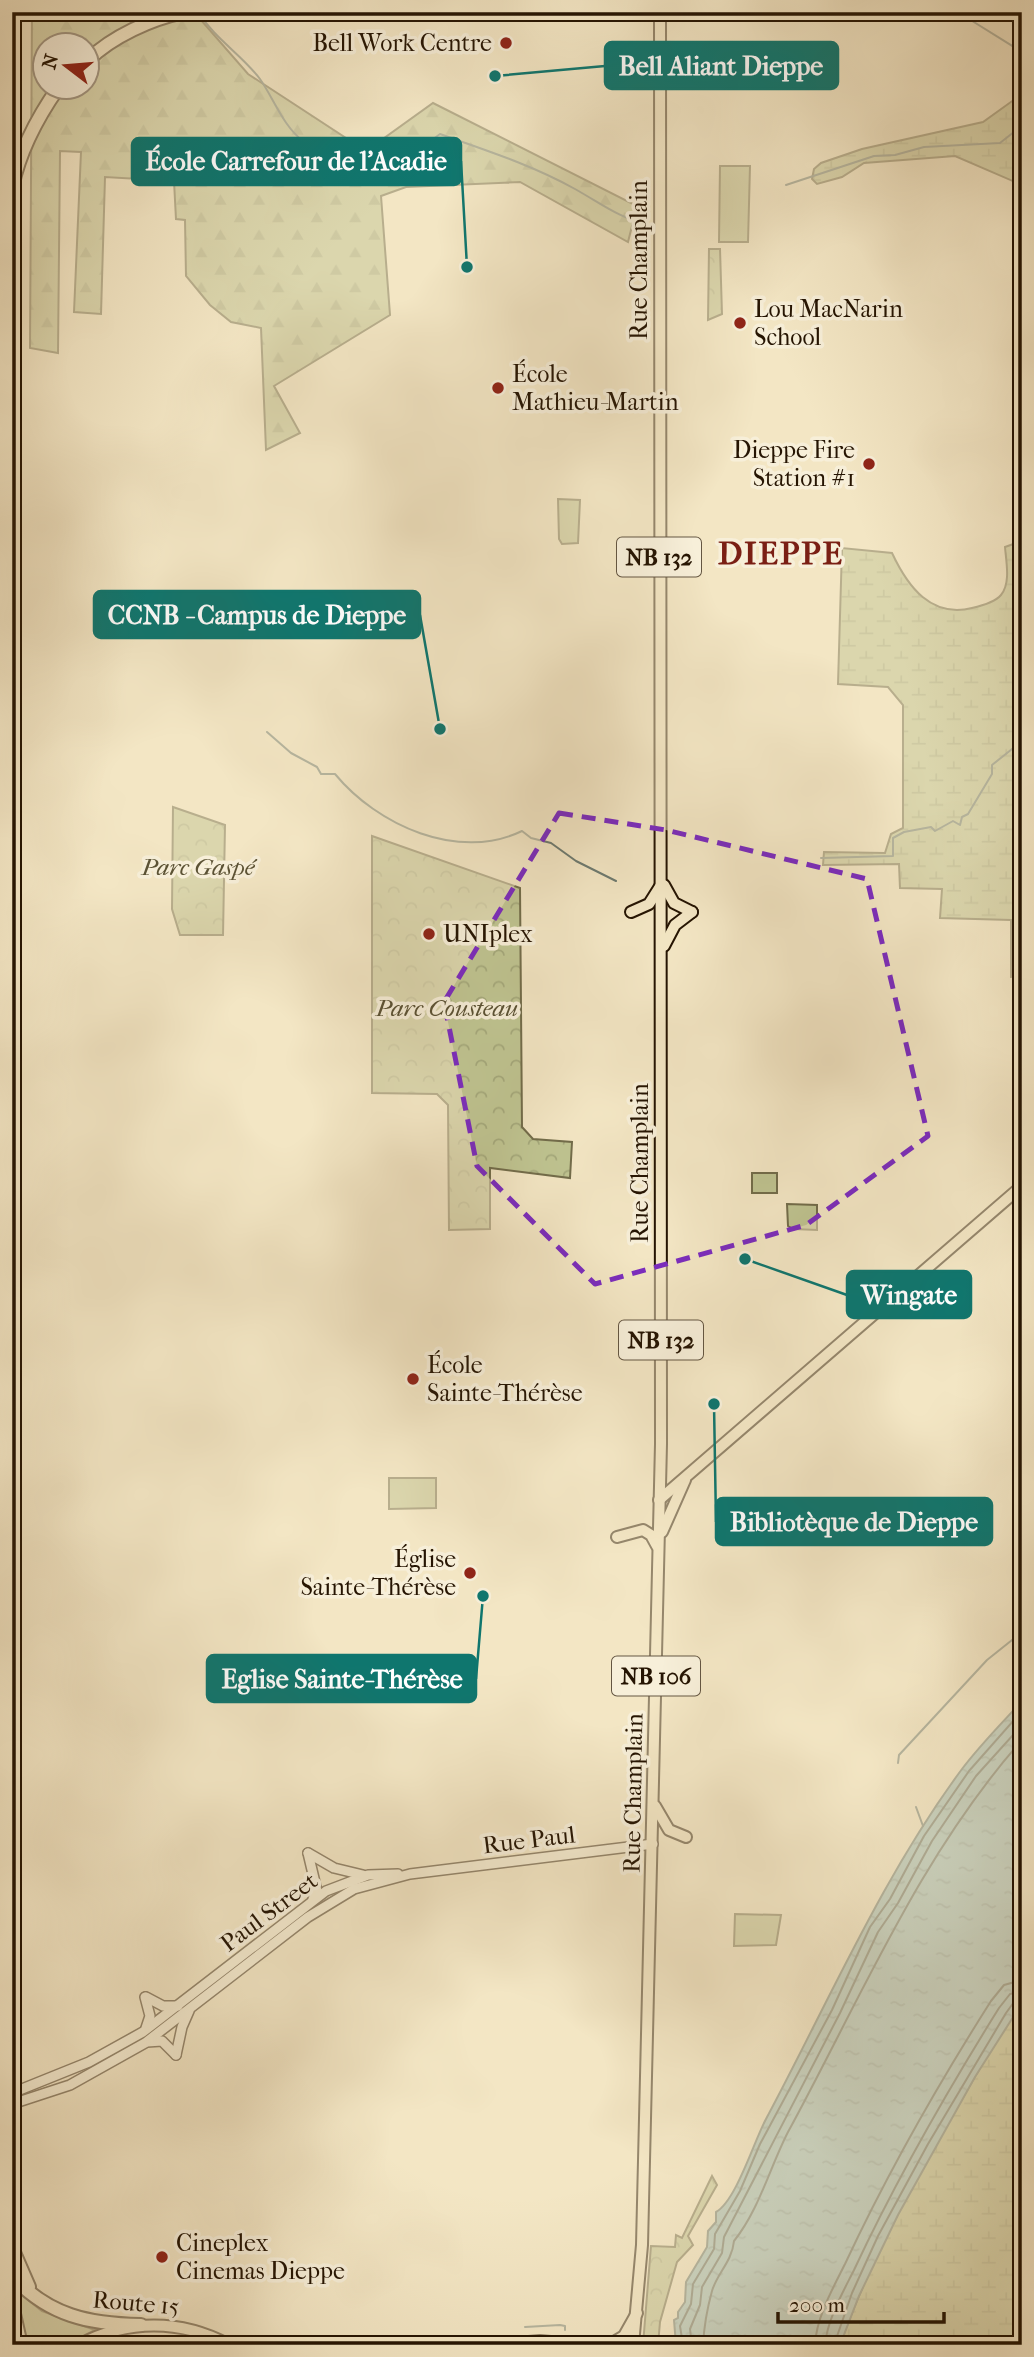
<svg xmlns="http://www.w3.org/2000/svg" width="1034" height="2357" font-family="'IM FELL French Canon',serif">
  <style>
    .grass { fill: #bfc491; stroke: #726c4a; stroke-width: 2 }
    .forest { fill: url(#forest-firs); stroke: #726c4a; stroke-width: 2; fill-rule: evenodd }
    .wetland { fill: url(#wetland-marsh); stroke: #726c4a; stroke-width: 2 }
    .park { fill: url(#park-crowns); stroke: #726c4a; stroke-width: 2 }
    .water { fill: url(#water-ripples); stroke: #6d7a70; stroke-width: 2 }
    .lines { fill: none; stroke-linecap: round; stroke-linejoin: round }
    .shore { stroke: #61695e; stroke-width: 2 }
    .stream { stroke: #6d7a70; stroke-width: 2 }
    .secondary-casing { stroke: #251402; stroke-width: 12 }
    .primary-casing { stroke: #251402; stroke-width: 14 }
    .trunk-casing { stroke: #251402; stroke-width: 14 }
    .motorway-casing { stroke: #251402; stroke-width: 16 }
    .secondary { stroke: #f7efd9; stroke-width: 9 }
    .primary { stroke: #f3e6c4; stroke-width: 10 }
    .trunk { stroke: #f3e6c4; stroke-width: 10 }
    .motorway { stroke: #f3e6c4; stroke-width: 12 }
    .marked { fill: none; stroke: #7b2cbf; stroke-width: 5; stroke-dasharray: 14 9; stroke-linejoin: round }
    .poi-dot { fill: #8f2418; stroke: #f7efd9; stroke-width: 2.5 }
    .labels { text-anchor: middle; dominant-baseline: central; stroke-width: 7; stroke-linejoin: round; paint-order: stroke }
    .shield { fill: #f7efd9; stroke: #645642; stroke-width: 2 }
    .shield-label { font-size: 23px; font-weight: bold; fill: #251402 }
    .poi-label { font-size: 24px; fill: #251402; stroke: #f7efd9; text-anchor: start }
    .street-label { font-size: 24px; fill: #251402; stroke: #f7efd9 }
    .park-label { font-size: 24px; font-style: italic; fill: #5b5234; stroke: #f7efd9 }
    .district-label { font-size: 32px; font-weight: bold; letter-spacing: 2px; fill: #7a1f14; stroke: #f7efd9 }
    .leader { fill: none; stroke: #0f766e; stroke-width: 2.5 }
    .callout-dot { fill: #0f766e; stroke: #f7efd9; stroke-width: 2.5 }
    .callout { fill: #0f766e; stroke: #0f766e; stroke-width: 2.5 }
    .callout-label { font-size: 26px; text-anchor: middle; font-weight: bold; fill: #fff }
  </style>
  <defs>
    <pattern id="forest-firs" width="22" height="20" patternUnits="userSpaceOnUse" patternTransform="scale(1.75)"><rect width="22" height="20" fill="#bfc491"/><path d="M5 1l3.5 6h-7zM16 11l3.5 6h-7z" fill="#a4a87b"/></pattern>
    <pattern id="wetland-marsh" width="20" height="14" patternUnits="userSpaceOnUse" patternTransform="scale(1.75)"><rect width="20" height="14" fill="#bfc491"/><path d="M1 5h8M5 5V1M11 12h8M15 12V8" fill="none" stroke="#a4a87b"/></pattern>
    <pattern id="park-crowns" width="20" height="18" patternUnits="userSpaceOnUse" patternTransform="scale(1.75)"><rect width="20" height="18" fill="#bfc491"/><path d="M2 6a3 3 0 1 1 6 0M12 15a3 3 0 1 1 6 0" fill="none" stroke="#a4a87b"/></pattern>
    <pattern id="water-ripples" width="26" height="14" patternUnits="userSpaceOnUse" patternTransform="scale(1.75)"><rect width="26" height="14" fill="#9dbeba"/><path d="M2 4q2-2 4 0t4 0M15 11q2-2 4 0t4 0" fill="none" stroke="#87a29e"/></pattern>
  </defs>
  <rect width="100%" height="100%" fill="#f3e6c4"/>
  <filter id="stains"><feTurbulence type="fractalNoise" baseFrequency=".00286" numOctaves="4"/><feColorMatrix values="0 0 0 0 .2 0 0 0 0 .09 0 0 0 0 .02 0 0 0 .5 -.17"/></filter>
  <radialGradient id="worn" r=".72"><stop offset=".6" stop-color="#630" stop-opacity="0"/><stop offset="1" stop-color="#630" stop-opacity=".3"/></radialGradient>
  <g class="grass">
    <path d="M720,166H750L748,242H719Z"/>
    <path d="M558,499L580,500L578,543L562,544L559,539Z"/>
    <rect x="752" y="1173" width="25" height="20"/>
    <path d="M787,1204L817,1205V1230L793,1229L788,1226Z"/>
    <path d="M389,1478H436V1508L389,1509Z"/>
    <path d="M735,1914L781,1915L776,1945L734,1946Z"/>
    <path d="M13,2288L42,2311L95,2330L66,2345H27Z"/>
  </g>
  <path class="forest" d="M32,12H194L248,74L366,151L433,103L637,206L628,242L520,182L406,187L381,196L390,315L274,386L300,433L266,450L261,328L231,322L210,305L186,276L185,220L176,219L174,181L105,177L101,314L74,312L81,152L60,151L58,353L30,348ZM46,46H88V88H46Z"/>
  <g class="wetland">
    <path d="M1022,94V185L955,156L864,163L842,177L817,184L812,179L814,169L821,163L862,149L983,122Z"/>
    <path d="M1022,541V619L1017,633L1022,658V976L1011,977V920L940,918L942,889L900,888L899,864L823,865L824,852L885,853L891,834L903,828V705L888,687L838,684L842,548L892,553C908,587 931,618 972,608C981,606 995,602 1001,595C1011,583 1006,561 1005,547Z"/>
    <path d="M1022,2003V2345H840C868,2265 909,2191 951,2118C974,2079 995,2039 1022,2003Z"/>
  </g>
  <g class="park">
    <path d="M709,249H720L722,314L708,320Z"/>
    <path d="M173,807L225,825L223,935H180L172,909Z"/>
    <path d="M372,836L520,888L522,1127L533,1139L572,1142L570,1178L490,1168V1229L449,1230L448,1105L437,1094L372,1093Z"/>
    <path d="M712,2176L717,2185L688,2236L693,2245L677,2262L660,2322L658,2345H643L651,2246L675,2247L676,2235L682,2238Z"/>
  </g>
  <path class="water" d="M1022,1701V2003L975,2077L898,2215L859,2296L840,2345H676L674,2320L678,2318V2312L685,2302L686,2282L707,2247L708,2231L716,2222V2212C736,2201 754,2141 766,2119C829,2001 882,1877 962,1769C980,1745 1002,1723 1022,1701Z"/>
  <g class="lines">
    <g class="shore">
      <path d="M683,2345L680,2326L691,2304L693,2284L714,2249L715,2234L740,2191L760,2144L832,2010L870,1927L890,1899L924,1836L969,1771L1022,1711"/>
      <path d="M692,2345L690,2329L700,2305L702,2287L722,2253L724,2237L840,2013L878,1932L898,1903L932,1841L976,1776L1022,1725"/>
      <path d="M703,2345C704,2327 707,2309 712,2291C717,2273 732,2262 734,2241C759,2210 770,2167 788,2132C861,1998 920,1855 1022,1740"/>
      <path d="M815,2345C816,2318 833,2288 845,2264C887,2174 937,2086 991,2001L1004,1985L1022,1980"/>
      <path d="M825,2345C827,2320 843,2292 854,2270C896,2180 946,2093 999,2008L1010,1994L1022,1991"/>
      <path d="M834,2345L852,2293L878,2236L928,2144L1006,2013L1014,2002L1022,2000"/>
    </g>
    <g class="stream">
      <path d="M198,12C215,39 242,55 260,79C274,99 283,126 303,141C323,155 392,163 413,152C423,148 431,140 440,134C485,150 532,165 575,189C605,206 616,216 652,227"/>
      <path d="M969,19L1022,52"/>
      <path d="M786,185L874,156L895,155L924,147L1000,143L1019,128L1022,123"/>
      <path d="M267,732L291,753L317,767L321,774H335C377,825 458,862 522,831L531,838L551,843L576,861L616,881"/>
      <path d="M821,858L893,856V838L904,832L931,827L935,831L953,821L960,825L962,817L968,814L992,774V765L1022,741"/>
      <path d="M898,1763L899,1755L987,1660L1022,1632"/>
      <path d="M916,1807L923,1826"/>
      <path d="M525,2327L560,2325L565,2326V2330"/>
    </g>
    <g class="secondary-casing">
      <g id="secondary">
        <path d="M308,1853L334,1868L363,1875"/>
        <path d="M308,1853L317,1891L313,1899"/>
        <path d="M145,1997L150,2016L146,2028"/>
        <path d="M146,1997L163,2006H178"/>
        <path d="M147,2042L162,2041L176,2055"/>
        <path d="M176,2055L182,2027L189,2011"/>
        <path d="M12,2093L89,2062L143,2032L326,1891L368,1875L398,1874"/>
        <path d="M12,2104L70,2085L145,2043L308,1917L354,1889L410,1874L653,1844"/>
      </g>
    </g>
    <g class="primary-casing">
      <g id="primary">
        <path d="M664,885L674,903L692,912"/>
        <path d="M631,912L649,904L661,885"/>
        <path d="M664,946L675,925L692,912"/>
        <path d="M659,1500L1022,1186"/>
        <path d="M662,1532L685,1480"/>
        <path d="M617,1537L643,1530L651,1535L657,1546"/>
        <path d="M655,1806L669,1830L686,1837"/>
        <path d="M633,2345L642,2245L661,1444L660,12"/>
      </g>
    </g>
    <g class="trunk-casing">
      <g id="trunk">
        <path d="M79,2345C127,2319 181,2319 229,2345"/>
        <path d="M492,2345L540,2341L583,2345"/>
        <path d="M609,2345L624,2336L637,2313"/>
      </g>
    </g>
    <g class="motorway-casing">
      <g id="motorway">
        <path d="M88,60C113,36 151,19 184,12"/>
        <path d="M12,187C20,150 37,118 58,88"/>
        <path d="M12,2248L29,2287"/>
        <path d="M12,2276C49,2316 89,2324 141,2325"/>
        <path d="M12,2305L21,2345"/>
      </g>
    </g>
    <use href="#secondary" class="secondary"/>
    <use href="#primary" class="primary"/>
    <use href="#trunk" class="trunk"/>
    <use href="#motorway" class="motorway"/>
  </g>
  <path d="M0 0H1034V2357H0ZM559,813L666,830L867,879L928,1136L806,1225L595,1284L477,1166L444,1002Z" fill="#f3e6c4" fill-opacity=".55" fill-rule="evenodd"/>
  <path class="marked" d="M559,813L666,830L867,879L928,1136L806,1225L595,1284L477,1166L444,1002Z"/>
  <g class="poi-dot">
    <circle cx="506" cy="43" r="7"/>
    <circle cx="740" cy="323" r="7"/>
    <circle cx="498" cy="388" r="7"/>
    <circle cx="869" cy="464" r="7"/>
    <circle cx="429" cy="934" r="7"/>
    <circle cx="413" cy="1379" r="7"/>
    <circle cx="470" cy="1573" r="7"/>
    <circle cx="162" cy="2257" r="7"/>
  </g>
  <g class="labels">
    <g class="shield">
      <rect x="617" y="537.5" width="84" height="39" rx="5"/>
      <rect x="619" y="1320.5" width="84" height="39" rx="5"/>
      <rect x="612" y="1656.5" width="88" height="39" rx="5"/>
    </g>
    <g class="shield-label">
      <text x="659" y="557">NB 132</text>
      <text x="661" y="1340">NB 132</text>
      <text x="656" y="1676">NB 106</text>
    </g>
    <g class="poi-label">
      <text x="492" y="43" text-anchor="end">Bell Work Centre</text>
      <text x="754" y="309">Lou MacNarin<tspan x="754" dy="28">School</tspan></text>
      <text x="512" y="374">École<tspan x="512" dy="28">Mathieu-Martin</tspan></text>
      <text x="855" y="450" text-anchor="end">Dieppe Fire<tspan x="855" dy="28">Station #1</tspan></text>
      <text x="443" y="934">UNIplex</text>
      <text x="427" y="1365">École<tspan x="427" dy="28">Sainte-Thérèse</tspan></text>
      <text x="456" y="1559" text-anchor="end">Église<tspan x="456" dy="28">Sainte-Thérèse</tspan></text>
      <text x="176" y="2243">Cineplex<tspan x="176" dy="28">Cinemas Dieppe</tspan></text>
    </g>
    <g class="street-label">
      <text transform="translate(639 260) rotate(-90)">Rue Champlain</text>
      <text transform="translate(640 1163) rotate(-90)">Rue Champlain</text>
      <text transform="translate(633 1793) rotate(-89)">Rue Champlain</text>
      <text transform="translate(529 1840) rotate(-7)">Rue Paul</text>
      <text transform="translate(269 1912) rotate(-37)">Paul Street</text>
      <text transform="translate(136 2303) rotate(5)">Route 15</text>
    </g>
    <g class="park-label">
      <text x="198" y="867">Parc Gaspé</text>
      <text x="447" y="1008">Parc Cousteau</text>
    </g>
    <g class="district-label">
      <text x="781" y="553">DIEPPE</text>
    </g>
  </g>
  <path class="leader" d="M495 76L605 66M467 267L461 161M440 729L420 615M745 1259L847 1295M714 1404L716 1522M483 1596L476 1679"/>
  <g class="callout-dot">
    <circle cx="495" cy="76" r="7"/>
    <circle cx="467" cy="267" r="7"/>
    <circle cx="440" cy="729" r="7"/>
    <circle cx="745" cy="1259" r="7"/>
    <circle cx="714" cy="1404" r="7"/>
    <circle cx="483" cy="1596" r="7"/>
  </g>
  <g class="callout">
    <rect x="605" y="42" width="233" height="47" rx="7"/>
    <rect x="132" y="138" width="329" height="47" rx="7"/>
    <rect x="94" y="591" width="326" height="47" rx="7"/>
    <rect x="847" y="1271" width="124" height="47" rx="7"/>
    <rect x="716" y="1498" width="276" height="47" rx="7"/>
    <rect x="207" y="1655" width="269" height="47" rx="7"/>
  </g>
  <g class="callout-label">
    <text x="721" y="75">Bell Aliant Dieppe</text>
    <text x="296" y="170">École Carrefour de l'Acadie</text>
    <text x="257" y="624">CCNB - Campus de Dieppe</text>
    <text x="909" y="1304">Wingate</text>
    <text x="854" y="1531">Bibliotèque de Dieppe</text>
    <text x="342" y="1688">Eglise Sainte-Thérèse</text>
  </g>
  <rect width="1034" height="2357" fill="none" stroke="#f3e6c4" stroke-width="42"/>
  <rect x="14" y="14" width="1006" height="2329" fill="none" stroke="#251402" stroke-width="3.5"/>
  <rect x="21" y="21" width="992" height="2315" fill="none" stroke="#251402" stroke-width="2"/>
  <g transform="translate(66 66) rotate(286)"><circle r="33" fill="#f7efd9" stroke="#a39783" stroke-width="2"/>
  <path d="M0-5L12 26L0 18L-12 26Z" fill="#8f2418"/>
  <text y="-10" font-size="19" font-weight="bold" text-anchor="middle" fill="#251402">N</text>
  </g>
  <path d="M778 2312v10h166v-10" fill="none" stroke="#251402" stroke-width="3.5"/>
  <text x="789" y="2312" font-size="21" fill="#251402" stroke="#f7efd9" stroke-width="5" paint-order="stroke">200 m</text>
  <rect width="100%" height="100%" filter="url(#stains)"/>
  <rect width="100%" height="100%" fill="url(#worn)"/>
</svg>
